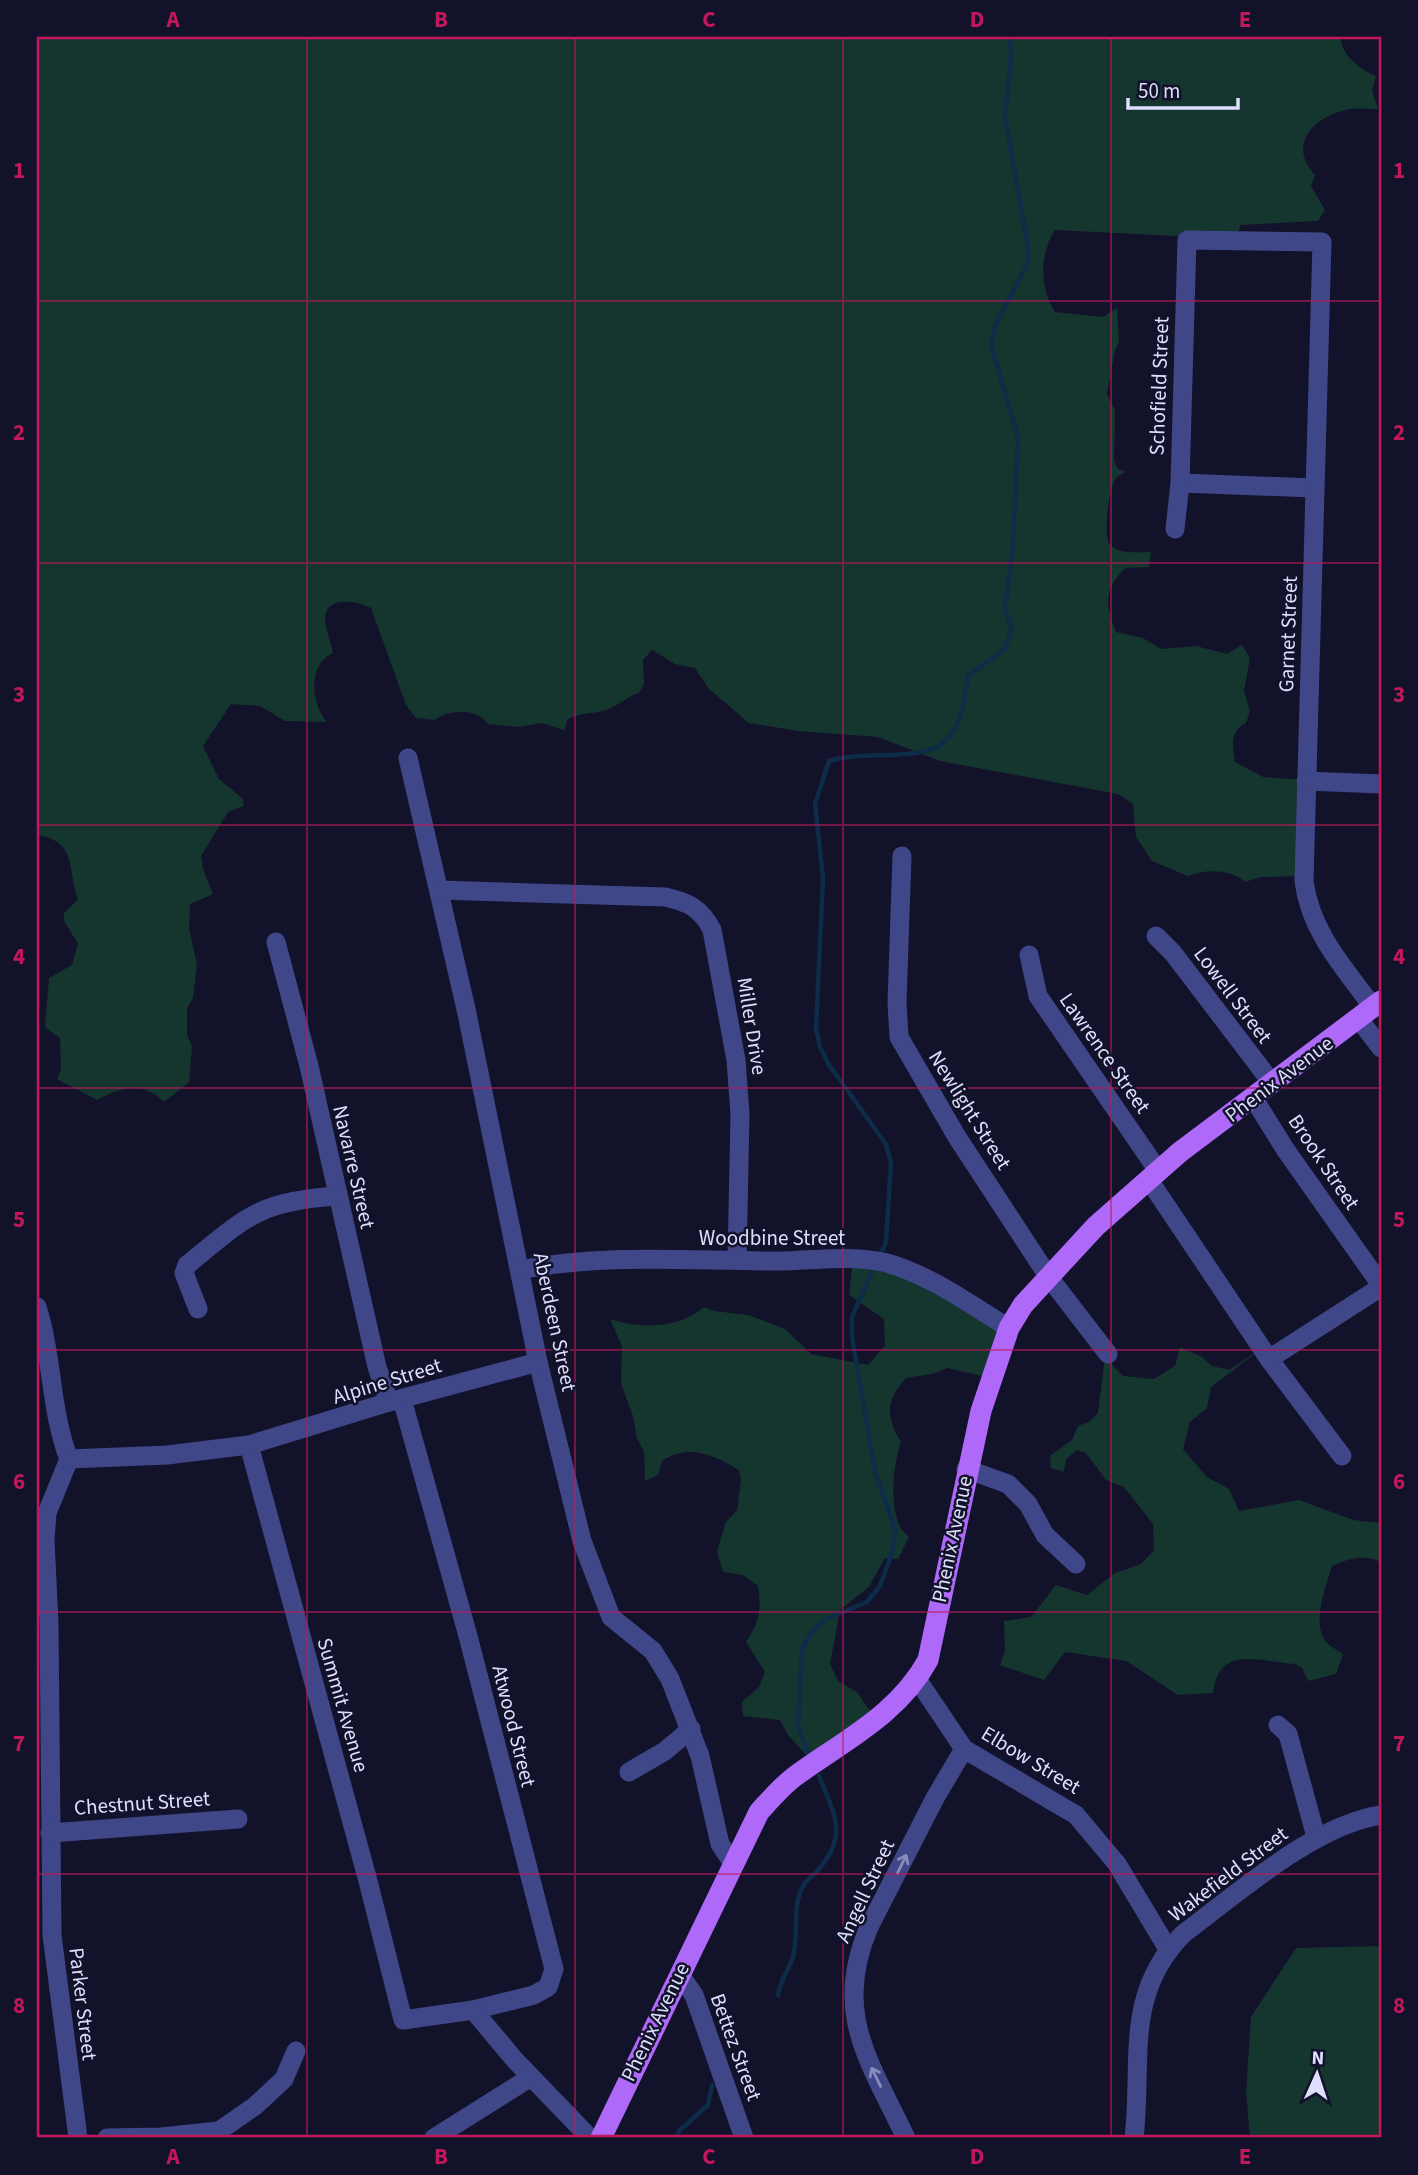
<svg xmlns="http://www.w3.org/2000/svg" width="1418" height="2175" font-family="'Source Sans 3',sans-serif">
  <style>
    .green { fill: #15352f }
    .lines { fill: none; stroke-linecap: round; stroke-linejoin: round }
    .stream { stroke: #0d2c49; stroke-width: 4.5 }
    .minor { stroke: #3f4788; stroke-width: 19 }
    .major { stroke: #ae69f9; stroke-width: 21 }
    .oneway { stroke: #878bbd }
    .grid { fill: none; stroke: #c2185b; stroke-width: 2; stroke-opacity: 0.55 }
    .labels { text-anchor: middle; dominant-baseline: central; stroke-width: 5; stroke-linejoin: round; paint-order: stroke }
    .street-label { font-size: 21px; fill: #dedffe; stroke: #13122b }
    .neatline { fill: none; stroke: #c2185b; stroke-width: 2.5 }
    .grid-label { font-size: 23px; text-anchor: middle; font-weight: bold; fill: #c2185b }
  </style>
  <rect width="100%" height="100%" fill="#13122b"/>
  <g class="green">
    <path d="M37,37H1341C1341,56 1360,69 1376,76L1372,91L1378,109C1369,109 1359,108 1350,109C1315,115 1286,144 1315,175L1311,186L1325,210L1318,221L1240,225L1237,239L1055,230C1039,254 1040,290 1055,312L1103,317L1117,308L1119,342L1115,350L1107,394L1115,410L1114,460L1117,468L1125,472C1122,474 1118,475 1116,478C1109,486 1103,535 1109,543C1117,555 1138,552 1151,552L1149,567L1125,568C1104,589 1105,605 1116,632L1143,638L1161,649L1196,646L1227,654L1242,645L1250,658L1244,691L1250,711L1246,723C1229,731 1233,746 1235,762L1263,777L1306,780L1301,876L1261,877L1245,882C1230,869 1206,869 1188,876L1152,861L1136,837L1133,804L1118,794L940,761L878,737L798,731L749,723L709,689L695,668L675,664L652,650L643,660L644,684L639,693C625,697 617,708 602,711C590,714 580,713 568,719L564,730L542,723L518,727L488,724C478,708 449,709 435,720L416,718L406,705L371,608C358,601 325,595 325,619C326,630 331,642 333,653C308,664 310,703 327,722L285,721L260,706L231,704L203,746L219,779L242,798L244,806L228,812L201,856L203,869L213,894L190,904L189,928L197,965L193,998L187,1008V1035L192,1046L189,1082L164,1102C145,1081 120,1087 97,1100L57,1079L61,1070L60,1038L45,1027L49,978L72,965L78,944L64,921V913L78,899C67,870 78,841 37,835Z"/>
    <path d="M853,1259H878L1006,1325L991,1378L947,1368L936,1373L906,1378C886,1401 885,1415 901,1442C893,1464 886,1521 909,1537L898,1559L885,1558L869,1587L840,1610L830,1664L838,1681L857,1692L874,1717L812,1761L788,1735L780,1720L743,1716L742,1702L759,1687L765,1672L746,1642C759,1623 762,1610 758,1586L743,1575L723,1572L717,1551L726,1522L737,1510L741,1480L739,1470C715,1455 688,1443 662,1461L658,1475L645,1481L644,1451L637,1439L633,1416L621,1384L622,1346L610,1319C640,1329 679,1329 704,1307L714,1311L748,1315L785,1329L811,1354L868,1365L885,1346L884,1319L849,1295Z"/>
    <path d="M1180,1347L1202,1357L1212,1366L1229,1370L1261,1349L1211,1387L1207,1408L1190,1422L1183,1449L1207,1477L1229,1489L1239,1511L1299,1500L1353,1520L1381,1523V1563C1368,1553 1346,1559 1332,1566C1326,1586 1312,1621 1325,1641C1329,1646 1338,1650 1343,1654L1336,1674L1308,1681L1302,1668L1295,1664C1257,1661 1219,1645 1213,1693L1178,1695L1126,1661L1065,1652L1044,1680L1000,1665L1005,1651L1004,1621L1031,1617L1056,1585L1087,1595L1115,1573L1141,1564L1154,1550L1153,1524L1124,1487L1106,1480L1086,1453L1077,1450L1066,1459L1064,1472L1051,1468L1050,1456L1072,1440L1078,1426L1089,1422L1098,1413L1105,1357L1123,1376L1154,1379L1175,1366Z"/>
    <path d="M1381,1946V2138H1250L1246,2092L1251,2017L1296,1948Z"/>
  </g>
  <g class="lines">
    <g class="stream">
      <path d="M879,1257L886,1242L891,1163L886,1144L829,1065L820,1047L816,1028L823,878L815,804L829,761C862,751 911,760 937,747C948,741 956,728 960,717C965,705 965,688 969,675L1004,650L1012,629L1005,609L1013,545L1018,437L991,345L996,324L1028,263L1027,241L1005,117L1011,55L1010,37"/>
      <path d="M808,1752L798,1727L802,1649L812,1632L826,1619L867,1602L880,1586L894,1547L895,1528L875,1472L852,1337V1317L875,1265"/>
      <path d="M778,1995C780,1981 787,1973 792,1960C800,1936 791,1908 803,1886C806,1879 814,1876 818,1870C849,1835 834,1814 819,1776"/>
      <path d="M676,2138L679,2131L708,2105L712,2085"/>
    </g>
    <g class="minor">
      <path d="M1180,483L1314,488"/>
      <path d="M1175,529L1180,483L1187,240L1322,242L1304,881C1310,931 1344,968 1373,1007"/>
      <path d="M408,758L466,1009L538,1362L582,1541L611,1617L653,1651L670,1679L700,1756L720,1844L732,1862"/>
      <path d="M1306,781L1381,784"/>
      <path d="M902,856L897,1003L899,1037L957,1137L1048,1276L1108,1354"/>
      <path d="M439,890L665,897C688,902 701,908 712,930L736,1060L740,1114L737,1260"/>
      <path d="M1156,936L1173,953L1272,1083"/>
      <path d="M276,942L309,1066L377,1367L389,1402"/>
      <path d="M1029,955L1038,996L1159,1172"/>
      <path d="M1358,1018L1381,1048"/>
      <path d="M1254,1099L1285,1149L1381,1285"/>
      <path d="M1149,1180L1269,1359L1342,1456"/>
      <path d="M520,1270C604,1253 690,1261 775,1261C812,1261 852,1254 887,1263C932,1276 969,1304 1009,1328"/>
      <path d="M37,1307C53,1357 50,1411 69,1459"/>
      <path d="M198,1309L184,1273L187,1265C245,1218 258,1201 337,1196"/>
      <path d="M1269,1359L1381,1287"/>
      <path d="M402,1399L468,1636L554,1969L548,1987L534,1995L473,2010"/>
      <path d="M249,1445L368,1881L403,2020L473,2010L514,2059L590,2138"/>
      <path d="M69,1459L47,1513L45,1540L49,1624L52,1935L78,2138"/>
      <path d="M69,1459L167,1455L249,1445L389,1402L538,1362"/>
      <path d="M966,1469L1008,1484L1028,1504L1045,1535L1076,1564"/>
      <path d="M917,1679L964,1749L1076,1815L1117,1864L1168,1949"/>
      <path d="M1278,1725L1288,1734L1316,1837"/>
      <path d="M629,1772L665,1751L691,1729"/>
      <path d="M50,1833L238,1819"/>
      <path d="M680,1975L694,1995L744,2138"/>
      <path d="M107,2138L161,2137L219,2131L255,2106L284,2079L296,2051"/>
      <path d="M434,2138L531,2077"/>
      <path d="M906,2138C870,2062 832,2013 869,1927L935,1798L964,1749"/>
      <path d="M1134,2138C1143,2062 1123,1995 1183,1934C1238,1893 1314,1825 1381,1815"/>
    </g>
    <path class="major" d="M601,2138L759,1812C770,1800 781,1787 794,1777C843,1741 898,1715 928,1660L981,1411L1009,1328L1023,1305L1096,1226L1180,1152L1381,1001"/>
  </g>
  <defs><path id="oneway-shaft" d="M-6 0H5M1.5-3L5.5 0L1.5 3" fill="none" stroke-width="1.6" stroke-linecap="round" stroke-linejoin="round" transform="scale(1.75)"/></defs>
  <g class="oneway">
    <use href="#oneway-shaft" transform="translate(902 1864) rotate(-64)"/>
    <use href="#oneway-shaft" transform="translate(876 2077) rotate(-116)"/>
  </g>
  <path class="grid" d="M307,37V2138M575,37V2138M843,37V2138M1111,37V2138M37,301H1381M37,563H1381M37,825H1381M37,1088H1381M37,1350H1381M37,1612H1381M37,1874H1381"/>
  <g class="labels">
    <g class="street-label">
      <text transform="translate(1159 386) rotate(-88)">Schofield Street</text>
      <text transform="translate(1288 634) rotate(-88)">Garnet Street</text>
      <text transform="translate(1233 995) rotate(53)">Lowell Street</text>
      <text transform="translate(752 1026) rotate(81)">Miller Drive</text>
      <text transform="translate(1105 1053) rotate(55)">Lawrence Street</text>
      <text transform="translate(1279 1079) rotate(-37)">Phenix Avenue</text>
      <text transform="translate(970 1110) rotate(58)">Newlight Street</text>
      <text transform="translate(1324 1162) rotate(56)">Brook Street</text>
      <text transform="translate(354 1167) rotate(77)">Navarre Street</text>
      <text x="772" y="1238">Woodbine Street</text>
      <text transform="translate(555 1322) rotate(78)">Aberdeen Street</text>
      <text transform="translate(387 1381) rotate(-17)">Alpine Street</text>
      <text transform="translate(952 1539) rotate(-78)">Phenix Avenue</text>
      <text transform="translate(343 1705) rotate(74)">Summit Avenue</text>
      <text transform="translate(514 1726) rotate(76)">Atwood Street</text>
      <text transform="translate(1031 1760) rotate(31)">Elbow Street</text>
      <text transform="translate(142 1803) rotate(-4)">Chestnut Street</text>
      <text transform="translate(1228 1874) rotate(-37)">Wakefield Street</text>
      <text transform="translate(865 1891) rotate(-65)">Angell Street</text>
      <text transform="translate(83 2004) rotate(83)">Parker Street</text>
      <text transform="translate(655 2022) rotate(-64)">Phenix Avenue</text>
      <text transform="translate(736 2047) rotate(70)">Bettez Street</text>
    </g>
  </g>
  <rect width="1418" height="2175" fill="none" stroke="#13122b" stroke-width="77"/>
  <g transform="translate(1317 2074) rotate(3)" stroke="#13122b" stroke-width="5" paint-order="stroke">
  <path d="M0-5L12 26L0 18L-12 26Z" fill="#dedffe"/>
  <text y="-10" font-size="19" font-weight="bold" text-anchor="middle" fill="#dedffe">N</text>
  </g>
  <path d="M1128 98v10h110v-10" fill="none" stroke="#dedffe" stroke-width="3.5"/>
  <text x="1138" y="98" font-size="21" fill="#dedffe" stroke="#13122b" stroke-width="5" paint-order="stroke">50 m</text>
  <rect x="38" y="38" width="1342" height="2098" class="neatline"/>
  <g class="grid-label">
    <text x="173" y="27">A</text>
    <text x="441" y="27">B</text>
    <text x="709" y="27">C</text>
    <text x="977" y="27">D</text>
    <text x="1245" y="27">E</text>
    <text x="19" y="178">1</text>
    <text x="1399" y="178">1</text>
    <text x="19" y="440">2</text>
    <text x="1399" y="440">2</text>
    <text x="19" y="702">3</text>
    <text x="1399" y="702">3</text>
    <text x="19" y="964">4</text>
    <text x="1399" y="964">4</text>
    <text x="19" y="1227">5</text>
    <text x="1399" y="1227">5</text>
    <text x="19" y="1489">6</text>
    <text x="1399" y="1489">6</text>
    <text x="19" y="1751">7</text>
    <text x="1399" y="1751">7</text>
    <text x="19" y="2013">8</text>
    <text x="1399" y="2013">8</text>
    <text x="173" y="2164">A</text>
    <text x="441" y="2164">B</text>
    <text x="709" y="2164">C</text>
    <text x="977" y="2164">D</text>
    <text x="1245" y="2164">E</text>
  </g>
</svg>
